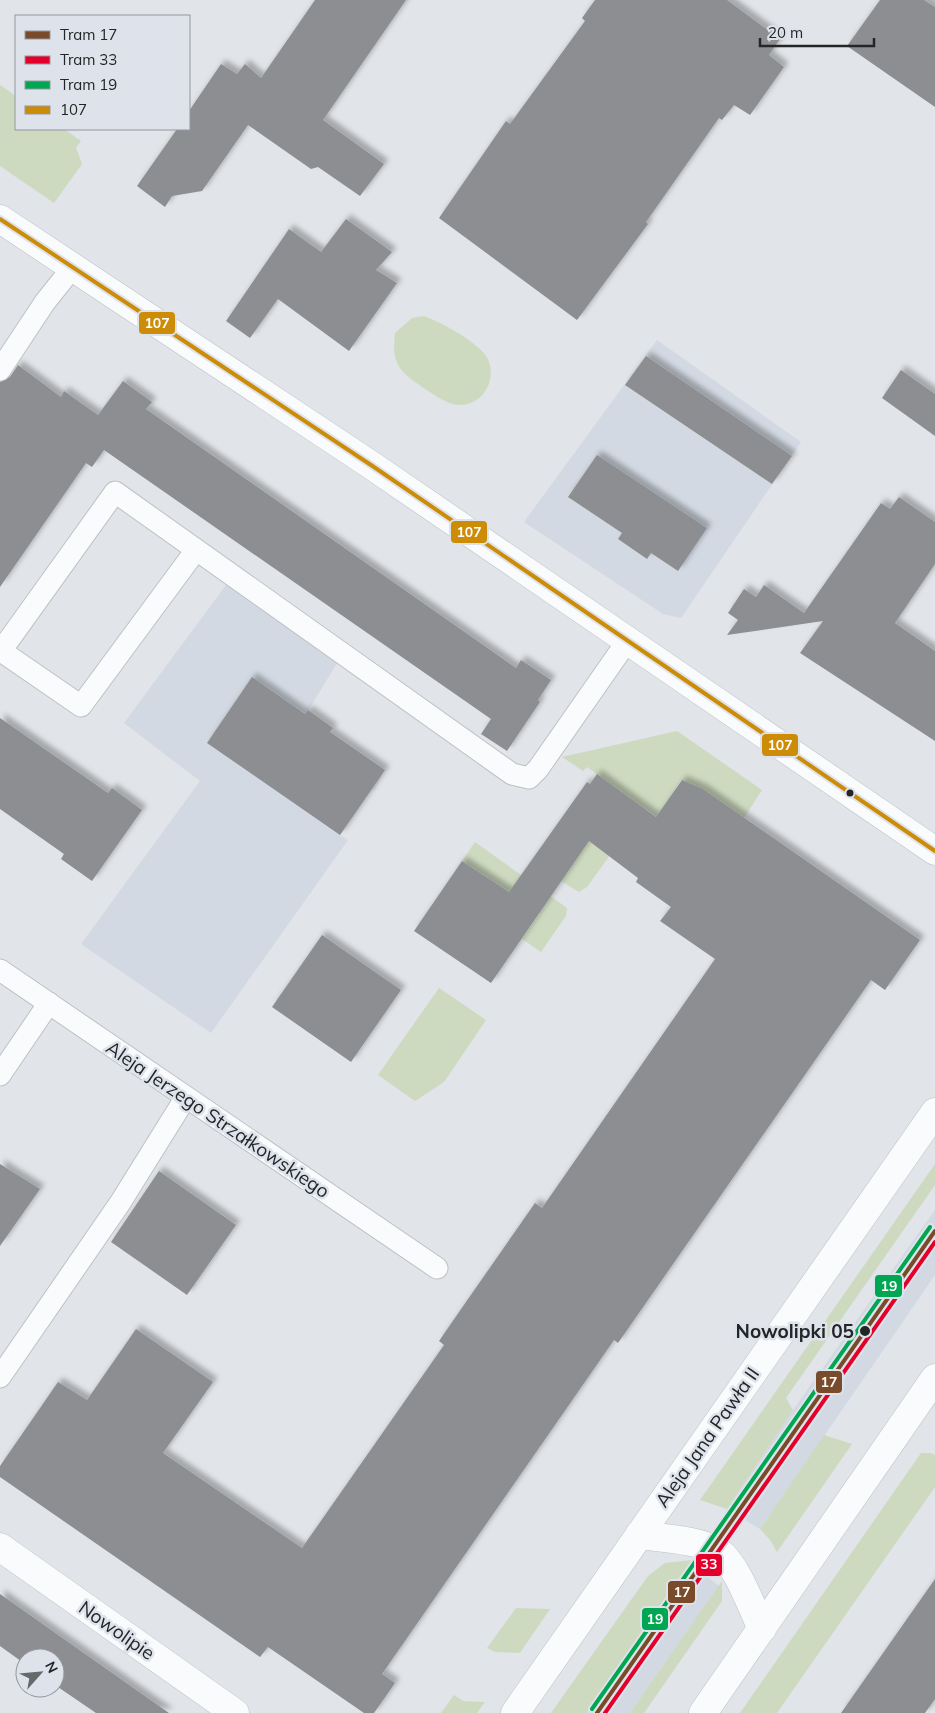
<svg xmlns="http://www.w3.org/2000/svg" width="935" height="1713" font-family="Mulish,sans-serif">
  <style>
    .built { fill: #d2d9e2 }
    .green { fill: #cddac0 }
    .building { fill: #8c8e91; filter: url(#shadow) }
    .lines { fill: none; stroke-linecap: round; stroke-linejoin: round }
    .service-casing { stroke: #bec1c4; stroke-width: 23 }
    .minor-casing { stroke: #bec1c4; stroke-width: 29 }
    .secondary-casing { stroke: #bec1c4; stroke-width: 29 }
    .service { stroke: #fafbfc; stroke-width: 21 }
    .minor { stroke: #fafbfc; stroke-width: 28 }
    .secondary { stroke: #fafbfc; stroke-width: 28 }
    .bus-1-casing { stroke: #dee3eb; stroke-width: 8 }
    .bus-1 { stroke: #cd8c08; stroke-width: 4 }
    .tram-1-casing { stroke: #dee3eb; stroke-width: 8 }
    .tram-2-casing { stroke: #dee3eb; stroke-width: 8 }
    .tram-3-casing { stroke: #dee3eb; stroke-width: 8 }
    .tram-1 { stroke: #7a4b2a; stroke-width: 4 }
    .tram-2 { stroke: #e4002b; stroke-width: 4 }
    .tram-3 { stroke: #00a651; stroke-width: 4 }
    .bus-dot { fill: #232527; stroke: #dee3eb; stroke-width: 2 }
    .labels { text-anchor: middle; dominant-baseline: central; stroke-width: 5; stroke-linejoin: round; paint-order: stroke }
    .street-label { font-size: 19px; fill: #232527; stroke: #dee3eb }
    .stop-label { font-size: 19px; font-weight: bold; fill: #232527; stroke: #dee3eb; text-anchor: end }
    .line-badge { stroke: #dee3eb; stroke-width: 2 }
    .badge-label { font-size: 14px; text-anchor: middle; font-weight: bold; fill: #fff }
  </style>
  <defs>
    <filter id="shadow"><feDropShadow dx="4.5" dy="-4.5" stdDeviation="2.5" flood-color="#0004"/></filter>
  </defs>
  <rect width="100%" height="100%" fill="#e1e4e8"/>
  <g class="built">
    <path d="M657,340L801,442L681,618L663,614L524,522Z"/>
    <path d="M226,585L337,663L308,711L333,728L330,732L385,770L374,790L372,789L340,835L348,840L211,1033L81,944L200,781L124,723Z"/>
    <path d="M935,1210V1275L760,1529L727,1509L793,1410Z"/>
    <path d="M690,1563L719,1586L630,1713H586Z"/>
  </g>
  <g class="green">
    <path d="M0,85L16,96V129H64L81,141L76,148L82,164L54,203L0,166Z"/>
    <path d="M424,316C443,323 469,338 483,352C501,372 486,406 459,405C445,404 430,392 418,384C396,369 392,359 395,333L412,318Z"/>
    <path d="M677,731L762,790L744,818L681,780L657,817L644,808L587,887L579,892L561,881L623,793L587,767L583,771L562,757Z"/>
    <path d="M475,842L567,908L566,916L541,952L522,939L540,913L462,861Z"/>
    <path d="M439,988L486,1020L444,1082L415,1101L378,1075Z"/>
    <path d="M935,1164V1185L786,1398L793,1410L727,1509L700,1500Z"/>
    <path d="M824,1435L852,1444L777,1552L770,1540L760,1529Z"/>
    <path d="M921,1453H931L935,1455V1487L777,1713H740Z"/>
    <path d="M693,1560L586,1713H551L648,1576L665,1563Z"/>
    <path d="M722,1581V1601L644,1713H630Z"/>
    <path d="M516,1608L550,1609L520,1653L495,1652L487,1648Z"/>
    <path d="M454,1695L463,1701L485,1702L477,1713H441Z"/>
  </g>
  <g class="building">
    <path d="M315,0H406L323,120L384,164L360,196L318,167L311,169L248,125L202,191L172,196L165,207L137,186L177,129H189V111L221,64L237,74L245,64L261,78Z"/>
    <path d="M595,0H727L780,39L769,55L784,67L750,115L734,105L722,120L719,118L646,222L648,224L577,320L439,218L506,121L510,124L585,21L582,18Z"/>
    <path d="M880,0H924L935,7V107L847,46Z"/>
    <path d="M346,219L392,252L376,270L397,283L349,351L278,299L250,338L226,321L289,229L321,252Z"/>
    <path d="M646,356L792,456L772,484L625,385Z"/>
    <path d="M18,365L61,397L64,391L98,415L123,381L152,402L146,409L516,668L521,660L551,680L538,700L540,702L507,751L481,734L491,719L104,450L92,467L86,463L0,587V382L10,377Z"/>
    <path d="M901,370L935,394V436L882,398Z"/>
    <path d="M597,455L707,528L678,571L651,553L647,559L618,539L622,533L568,497Z"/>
    <path d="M899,497L935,522V564L895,623L935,651V741L800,653L823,621L727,635L738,620L728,613L744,589L756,597L764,585L804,613L881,503L890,509Z"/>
    <path d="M252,677L305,714L308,710L333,728L330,732L385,770L340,835L207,743Z"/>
    <path d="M0,718L108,793L112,788L142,810L92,881L61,859L64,854L0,809Z"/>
    <path d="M597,774L656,817L682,780L703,789L920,940L885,990L871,980L618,1343L614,1340L382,1674L395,1683L374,1713H364L268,1647L260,1657L0,1477V1466L58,1382L87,1400L136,1329L213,1382L163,1453L302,1548L444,1345L439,1341L466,1302L535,1203L542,1208L715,959L660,921L671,907L636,882L638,878L589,841L491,983L414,931L462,861L509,892L587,782L590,784Z"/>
    <path d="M322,935L401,990L351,1062L272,1007Z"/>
    <path d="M0,1164L40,1189L0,1246Z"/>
    <path d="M159,1171L236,1225L187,1295L111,1242Z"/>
    <path d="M935,1579V1699L925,1713H841Z"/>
    <path d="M0,1594L169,1713H96L55,1685V1658H25V1664L0,1646Z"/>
  </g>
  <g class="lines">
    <g class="service-casing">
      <g id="service">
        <path d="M0,370L45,302L73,267"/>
        <path d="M196,550L81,706L1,651L115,492L512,774L529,778L538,769L628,640"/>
        <path d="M0,970L437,1268"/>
        <path d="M0,1075L49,1003"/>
        <path d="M0,1377L120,1203L186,1097"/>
      </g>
    </g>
    <g class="minor-casing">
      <g id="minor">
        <path d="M0,219L371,465L935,851"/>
        <path d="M0,1547L235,1713"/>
      </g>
    </g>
    <g class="secondary-casing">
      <g id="secondary">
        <path d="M639,1535C660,1538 702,1540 719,1552C737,1565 752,1608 762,1629"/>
        <path d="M515,1713L935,1112"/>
        <path d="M703,1713L935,1378"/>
      </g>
    </g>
    <use href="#service" class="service"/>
    <use href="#minor" class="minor"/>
    <use href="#secondary" class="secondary"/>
    <g class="bus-1-casing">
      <path id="bus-1" d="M0,219L371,465L935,851"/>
    </g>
    <use href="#bus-1" class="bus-1"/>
    <g class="tram-1-casing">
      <path id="tram-1" d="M597,1713L935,1231"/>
    </g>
    <g class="tram-2-casing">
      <path id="tram-2" d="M605,1713L935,1242"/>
    </g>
    <g class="tram-3-casing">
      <path id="tram-3" d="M592,1709L930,1227"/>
    </g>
    <use href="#tram-1" class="tram-1"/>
    <use href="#tram-2" class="tram-2"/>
    <use href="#tram-3" class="tram-3"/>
  </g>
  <g class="bus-dot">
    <circle cx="850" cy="793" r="4.5"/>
    <circle cx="865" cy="1331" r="6"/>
  </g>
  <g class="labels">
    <g class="street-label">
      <text transform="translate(218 1119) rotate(34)">Aleja Jerzego Strzałkowskiego</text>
      <text transform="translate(707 1437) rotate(-55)">Aleja Jana Pawła II</text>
      <text transform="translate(117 1630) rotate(35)">Nowolipie</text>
    </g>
    <g class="stop-label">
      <text x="854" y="1331">Nowolipki 05</text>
    </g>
  </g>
  <g class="line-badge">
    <rect x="138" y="311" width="38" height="24" rx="5" fill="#cd8c08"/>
    <rect x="450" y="520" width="38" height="24" rx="5" fill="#cd8c08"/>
    <rect x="761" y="733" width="38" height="24" rx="5" fill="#cd8c08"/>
    <rect x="874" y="1274" width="29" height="24" rx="5" fill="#00a651"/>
    <rect x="815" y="1370" width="28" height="24" rx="5" fill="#7a4b2a"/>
    <rect x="695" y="1553" width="28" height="24" rx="5" fill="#e4002b"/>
    <rect x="667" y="1580" width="29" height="24" rx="5" fill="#7a4b2a"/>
    <rect x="641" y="1607" width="28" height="24" rx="5" fill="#00a651"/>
  </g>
  <g class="badge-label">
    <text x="157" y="328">107</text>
    <text x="469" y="537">107</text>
    <text x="780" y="750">107</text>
    <text x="889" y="1291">19</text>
    <text x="829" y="1387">17</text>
    <text x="709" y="1569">33</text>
    <text x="682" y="1597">17</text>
    <text x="655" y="1624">19</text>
  </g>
  <rect x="15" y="15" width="175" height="115" fill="#dee3eb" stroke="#93979d"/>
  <rect x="25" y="31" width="25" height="8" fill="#7a4b2a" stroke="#93979d"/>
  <text x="60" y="40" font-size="15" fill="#232527">Tram 17</text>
  <rect x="25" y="56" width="25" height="8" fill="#e4002b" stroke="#93979d"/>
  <text x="60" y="65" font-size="15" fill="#232527">Tram 33</text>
  <rect x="25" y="81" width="25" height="8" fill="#00a651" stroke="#93979d"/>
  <text x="60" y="90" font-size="15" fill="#232527">Tram 19</text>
  <rect x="25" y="106" width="25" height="8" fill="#cd8c08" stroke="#93979d"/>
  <text x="60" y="115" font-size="15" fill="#232527">107</text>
  <g transform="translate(40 1673) rotate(63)"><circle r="24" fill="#dee3eb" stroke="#93979d"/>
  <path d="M0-4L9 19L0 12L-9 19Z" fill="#66686b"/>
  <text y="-8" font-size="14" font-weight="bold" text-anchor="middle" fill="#232527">N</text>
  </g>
  <path d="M760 38v8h114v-8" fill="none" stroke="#232527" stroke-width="2.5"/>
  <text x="768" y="38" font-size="15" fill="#232527" stroke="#dee3eb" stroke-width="4" paint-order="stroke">20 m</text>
</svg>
